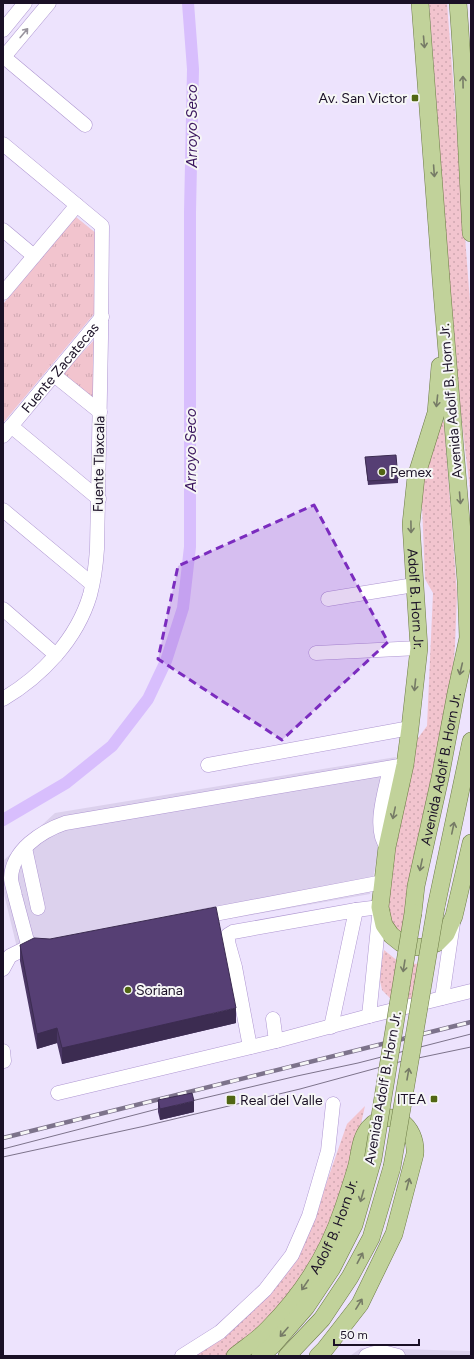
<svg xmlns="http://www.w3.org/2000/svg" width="474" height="1359" font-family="Figtree,sans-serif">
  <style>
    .built { fill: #dcd1ed }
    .grass { fill: url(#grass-tufts) }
    .park { fill: url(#park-dots) }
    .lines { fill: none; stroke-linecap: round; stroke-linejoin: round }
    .canal { stroke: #d8befd; stroke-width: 12 }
    .minor-casing { stroke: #ae96d1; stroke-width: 15 }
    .major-casing { stroke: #6c7b45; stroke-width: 18 }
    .minor { stroke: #fff; stroke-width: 14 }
    .major { stroke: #c1d29a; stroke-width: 17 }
    .tram { stroke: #7d738b; stroke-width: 1 }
    .rail-casing { stroke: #7d738b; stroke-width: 4.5 }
    .rail { stroke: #f6f6f6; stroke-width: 3; stroke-dasharray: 9; stroke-linecap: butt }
    .major-bridge-casing { stroke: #6c7b45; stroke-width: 18; stroke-linecap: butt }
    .major-bridge { stroke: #c1d29a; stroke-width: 17 }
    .wall { fill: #4a3664 }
    .shaded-wall { fill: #3c2c51 }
    .building { fill: #563f74; stroke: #3c2c51 }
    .oneway { stroke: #98939d }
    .oneway2 { stroke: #767b66 }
    .marked { fill: #7b2cbf; fill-opacity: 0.2; stroke: #7b2cbf; stroke-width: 3; stroke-dasharray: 8 5; stroke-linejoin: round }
    .poi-dot { fill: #516613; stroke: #f6f6f6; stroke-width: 1.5 }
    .labels { text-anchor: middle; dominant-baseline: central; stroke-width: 4; stroke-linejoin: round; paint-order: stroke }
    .poi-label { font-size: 14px; fill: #1a1026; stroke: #f6f6f6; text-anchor: start }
    .street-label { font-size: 14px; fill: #1a1026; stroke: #f6f6f6 }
    .water-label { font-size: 15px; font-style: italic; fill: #3c185f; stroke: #f6f6f6 }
  </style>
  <defs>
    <pattern id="grass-tufts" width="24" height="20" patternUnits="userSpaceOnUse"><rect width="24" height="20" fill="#f2c4ce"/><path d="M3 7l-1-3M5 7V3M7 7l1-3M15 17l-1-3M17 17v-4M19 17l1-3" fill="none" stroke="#cfa7b1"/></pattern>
    <pattern id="park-dots" width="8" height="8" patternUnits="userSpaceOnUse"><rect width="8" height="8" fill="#f2c4ce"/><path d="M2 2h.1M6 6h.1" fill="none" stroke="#cfa7b1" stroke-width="1.8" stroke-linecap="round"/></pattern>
  </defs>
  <rect width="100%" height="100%" fill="#ede3fd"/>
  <g class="built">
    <path d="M396,757L370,894L19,956L3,890V861L55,813Z"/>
    <path d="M361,1348L470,1351L471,1348V1356H350Z"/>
  </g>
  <g class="grass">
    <path d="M76,217L97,234L94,314L3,423V304Z"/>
    <path d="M97,337L96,404L61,375Z"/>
  </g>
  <g class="park">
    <path d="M429,3H447L471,315L470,490L456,373Z"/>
    <path d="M438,421L444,422L457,594L455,646L452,679L402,934L394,927L389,920L388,904L390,872L415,742L427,726L433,593L425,579L421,480Z"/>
    <path d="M384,950L399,962L418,964V996L405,1001L392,1000L382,990L379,976Z"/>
    <path d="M365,1106L353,1159L340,1206L295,1293L228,1356H193L237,1325L310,1230L347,1124Z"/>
  </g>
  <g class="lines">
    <path class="canal" d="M3,820L66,783L112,746L148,699L166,661L183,608L190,547V212L193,69L188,3"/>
    <g class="minor-casing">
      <g id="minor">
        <path d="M3,30L25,3"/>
        <path d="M4,57L85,125"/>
        <path d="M3,58L49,3"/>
        <path d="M3,144L102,226L101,338L97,549C96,564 94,580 90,595C77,639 42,676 3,699"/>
        <path d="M3,230L34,256"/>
        <path d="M3,293L77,205"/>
        <path d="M54,375L100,412"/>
        <path d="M11,426L99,499"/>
        <path id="s1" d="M3,436L102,317"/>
        <path d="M3,510L92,584"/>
        <path d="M328,599L414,585"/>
        <path d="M3,609L56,655"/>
        <path d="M316,653L419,648"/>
        <path d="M208,765L410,728"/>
        <path d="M387,847C372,828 386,789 390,768"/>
        <path d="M25,848L38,908"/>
        <path d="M356,910L380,907L369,1016"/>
        <path d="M199,917L383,882"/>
        <path d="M45,946L32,945L27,941C23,926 19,911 15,896C14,890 11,883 11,878C12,850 42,831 65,823L405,765"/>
        <path d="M3,969L10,956L32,945"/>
        <path d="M442,998L453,923"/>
        <path d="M273,1019L276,1041"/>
        <path d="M250,1047L235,967L228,942V935L233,932L356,910L331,1027"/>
        <path d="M3,1051L4,1061"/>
        <path d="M58,1093L276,1041L369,1016L471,991"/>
        <path d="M182,1356L220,1332L265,1290L292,1255L309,1216L328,1151L333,1104"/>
        <path d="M366,1356C378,1350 385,1352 398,1356"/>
      </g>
    </g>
    <g class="major-casing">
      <g id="major">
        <path d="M458,3C464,80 467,156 471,233"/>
        <path id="s2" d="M440,366L436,413L416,477L411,524L419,648L410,728L405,765L387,847L380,907L384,925L391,935L401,943L413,947H425L437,943L446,934L454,916L471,843"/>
        <path d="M436,907L471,741"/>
        <path id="s3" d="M413,913L416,886L440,778L456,693L468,638L466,581L442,292L420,3"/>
        <path id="s4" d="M235,1356C246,1347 259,1339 268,1329C302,1295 328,1254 343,1209C348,1194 353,1180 357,1165C360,1152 360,1139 369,1128C391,1104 417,1126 415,1154L394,1234L360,1304L325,1349L318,1356"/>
        <path d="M260,1356L273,1345L306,1307L332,1268L354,1225L373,1159"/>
        <path d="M287,1356L322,1319L350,1277L371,1238L392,1167"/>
      </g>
    </g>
    <use href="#minor" class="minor"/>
    <use href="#major" class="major"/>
    <g class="tram">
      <path d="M183,1103L297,1076L358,1063L471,1034"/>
      <path d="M3,1149L169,1106"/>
      <path d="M3,1157L145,1126L300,1089L399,1062L471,1047"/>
    </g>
    <g class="rail-casing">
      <path id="rail" d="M3,1138L471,1022"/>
    </g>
    <use href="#rail" class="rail"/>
    <g class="major-bridge-casing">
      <g id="major-bridge">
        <path d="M373,1159L413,913"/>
        <path d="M392,1167L436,907"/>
      </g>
    </g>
    <use href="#major-bridge" class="major-bridge"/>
  </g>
  <g class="wall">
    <path d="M365,457L398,479V483L368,485Z"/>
    <path d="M20,945L236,1023L62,1064L57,1043L37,1049L20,961Z"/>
    <path d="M158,1100L194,1112L160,1120L158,1112Z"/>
  </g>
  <g class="shaded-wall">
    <path d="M236,1008V1023L62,1064V1048Z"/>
    <path d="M57,1028V1043L37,1049V1034Z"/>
    <path d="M194,1101V1112L160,1120V1109Z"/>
  </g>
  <g class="building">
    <path d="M396,455L398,479L368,481L365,457Z"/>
    <path d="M216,907L236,1008L62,1048L57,1028L37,1034L20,945L34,938L50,939Z"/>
    <path d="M192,1093L194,1101L160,1109L158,1100Z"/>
  </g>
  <defs><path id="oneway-shaft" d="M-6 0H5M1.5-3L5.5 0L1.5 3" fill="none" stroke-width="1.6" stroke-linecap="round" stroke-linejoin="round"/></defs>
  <use class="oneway" href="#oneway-shaft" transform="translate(24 33) rotate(-50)"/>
  <g class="oneway2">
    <use href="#oneway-shaft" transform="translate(424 42) rotate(85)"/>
    <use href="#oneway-shaft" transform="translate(463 82) rotate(-91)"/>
    <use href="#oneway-shaft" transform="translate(434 171) rotate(86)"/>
    <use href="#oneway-shaft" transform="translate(437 401) rotate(96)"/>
    <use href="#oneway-shaft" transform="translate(460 498) rotate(85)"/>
    <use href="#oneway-shaft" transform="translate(411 527) rotate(89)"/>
    <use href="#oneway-shaft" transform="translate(461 669) rotate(103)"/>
    <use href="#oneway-shaft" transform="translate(415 685) rotate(96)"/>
    <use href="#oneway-shaft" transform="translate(394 813) rotate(102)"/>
    <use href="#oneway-shaft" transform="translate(453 828) rotate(-78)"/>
    <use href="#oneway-shaft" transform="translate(421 865) rotate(102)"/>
    <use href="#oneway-shaft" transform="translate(404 966) rotate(99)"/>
    <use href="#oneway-shaft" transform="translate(408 1074) rotate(-80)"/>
    <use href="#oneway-shaft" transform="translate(408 1184) rotate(-75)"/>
    <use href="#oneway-shaft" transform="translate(362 1196) rotate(106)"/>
    <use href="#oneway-shaft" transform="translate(360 1258) rotate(-62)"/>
    <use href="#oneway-shaft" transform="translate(305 1285) rotate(124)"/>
    <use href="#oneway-shaft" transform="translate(359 1304) rotate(-58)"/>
    <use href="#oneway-shaft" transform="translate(284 1332) rotate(131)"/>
  </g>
  <path class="marked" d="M314,505L388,642L282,740L158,659L178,566Z"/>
  <g class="poi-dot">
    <rect x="411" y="94" width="8" height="8" rx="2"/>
    <circle cx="382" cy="472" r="4"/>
    <circle cx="128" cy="990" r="4"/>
    <rect x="430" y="1095" width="8" height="8" rx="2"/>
    <rect x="226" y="1095" width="10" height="10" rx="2"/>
  </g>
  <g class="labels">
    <g class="poi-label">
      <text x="407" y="98" text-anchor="end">Av. San Victor</text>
      <text x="390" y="472">Pemex</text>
      <text x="136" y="990">Soriana</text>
      <text x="426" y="1099" text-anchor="end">ITEA</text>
      <text x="240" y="1100">Real del Valle</text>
    </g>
    <g class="street-label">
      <text stroke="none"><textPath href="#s1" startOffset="89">Fuente Zacatecas</textPath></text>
      <text transform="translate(451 401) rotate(-95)">Avenida Adolf B. Horn Jr.</text>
      <text transform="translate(99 464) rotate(-89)">Fuente Tlaxcala</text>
      <text stroke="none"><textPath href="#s2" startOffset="237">Adolf B. Horn Jr.</textPath></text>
      <text stroke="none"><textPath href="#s3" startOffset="147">Avenida Adolf B. Horn Jr.</textPath></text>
      <text transform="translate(383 1088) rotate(-80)">Avenida Adolf B. Horn Jr.</text>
      <text stroke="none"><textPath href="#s4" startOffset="166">Adolf B. Horn Jr.</textPath></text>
    </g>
    <g class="water-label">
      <text transform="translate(192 126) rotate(-90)">Arroyo Seco</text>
      <text transform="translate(191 450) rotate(-90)">Arroyo Seco</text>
    </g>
  </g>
  <rect width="474" height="1359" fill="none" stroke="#1a1026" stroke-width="8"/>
  <path d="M334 1339v6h85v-6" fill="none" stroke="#1a1026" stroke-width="2"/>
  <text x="340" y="1339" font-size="12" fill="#1a1026" stroke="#f6f6f6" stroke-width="3" paint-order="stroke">50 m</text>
</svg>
